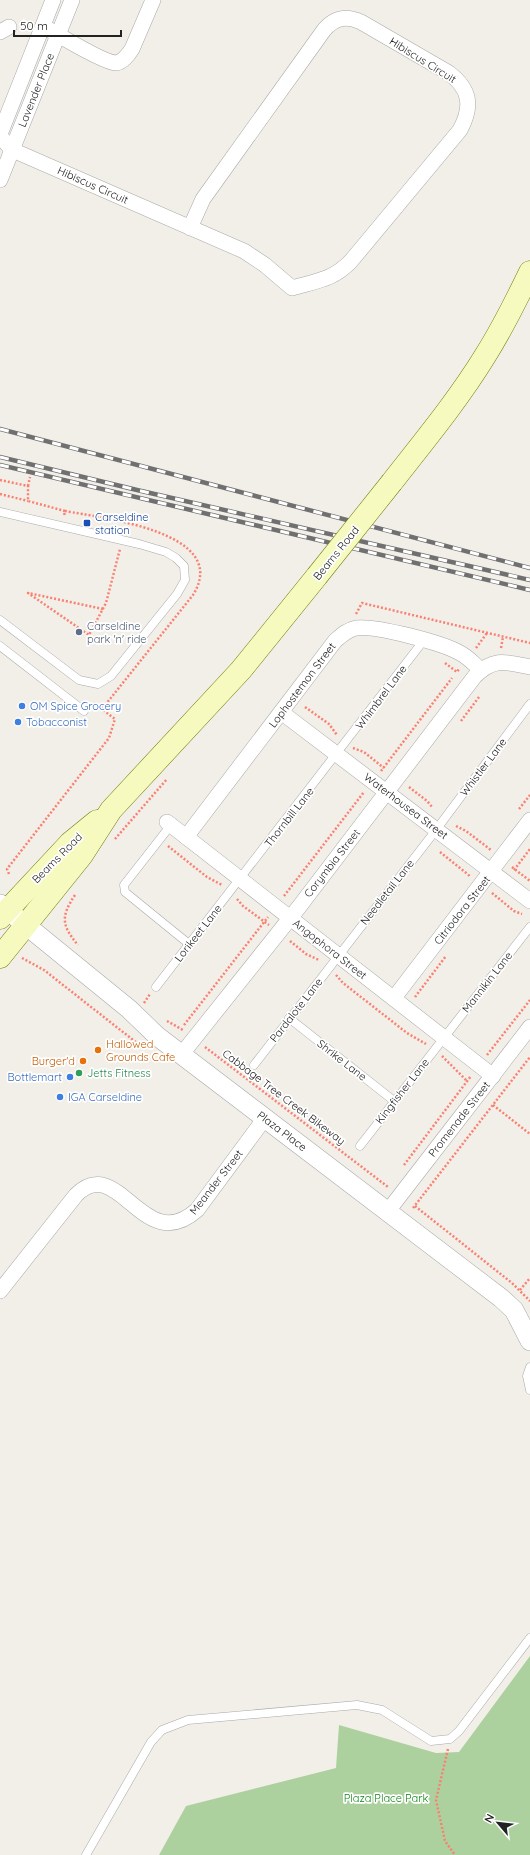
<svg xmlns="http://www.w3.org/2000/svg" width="530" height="1855" font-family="Quicksand,sans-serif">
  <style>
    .forest { fill: #add19e }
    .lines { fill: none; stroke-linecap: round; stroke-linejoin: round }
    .service-casing { stroke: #a9a9a9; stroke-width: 9 }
    .minor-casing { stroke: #a9a9a9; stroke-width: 16 }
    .tertiary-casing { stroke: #a9a9a9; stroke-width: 20 }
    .secondary-casing { stroke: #707d05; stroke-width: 23 }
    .path { stroke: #fa8072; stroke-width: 2.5; stroke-dasharray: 2 2; stroke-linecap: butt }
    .service { stroke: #fff; stroke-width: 8 }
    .minor { stroke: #fff; stroke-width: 15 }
    .tertiary { stroke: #fff; stroke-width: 19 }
    .secondary { stroke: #f7fabf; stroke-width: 22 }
    .rail-casing { stroke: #707070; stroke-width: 4.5 }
    .rail { stroke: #fff; stroke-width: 3; stroke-dasharray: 9; stroke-linecap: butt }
    .secondary-bridge-casing { stroke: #707d05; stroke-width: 23; stroke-linecap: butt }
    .secondary-bridge { stroke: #f7fabf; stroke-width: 22 }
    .transit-dot { fill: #1a4fb4; stroke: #fff; stroke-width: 1.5 }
    .service-dot { fill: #5c6f8a; stroke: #fff; stroke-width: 1.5 }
    .shop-dot { fill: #3f7fe0; stroke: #fff; stroke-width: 1.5 }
    .food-dot { fill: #e8710a; stroke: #fff; stroke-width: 1.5 }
    .leisure-dot { fill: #2e9e5b; stroke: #fff; stroke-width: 1.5 }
    .labels { text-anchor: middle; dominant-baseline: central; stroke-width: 3.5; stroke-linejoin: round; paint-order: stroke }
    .street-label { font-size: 11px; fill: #222; stroke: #fff }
    .transit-label { font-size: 11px; fill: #164399; stroke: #fff; text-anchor: start }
    .service-label { font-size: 11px; fill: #4e5e75; stroke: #fff; text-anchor: start }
    .shop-label { font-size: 11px; fill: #366cbe; stroke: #fff; text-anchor: start }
    .food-label { font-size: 11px; fill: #c56008; stroke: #fff; text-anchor: start }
    .leisure-label { font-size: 11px; fill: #27864d; stroke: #fff; text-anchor: start }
    .park-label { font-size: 11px; fill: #0c8416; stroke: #fff }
  </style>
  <rect width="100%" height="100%" fill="#f2efe9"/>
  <path class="forest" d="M530,1656V1855H159L186,1806L336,1768L339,1725L436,1753L459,1752Z"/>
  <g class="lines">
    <g class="service-casing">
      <g id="service">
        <path d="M0,512L139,544L166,552L176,558L184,566L185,580L177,594L111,676L98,684L79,680L0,620"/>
        <path d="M0,646L84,711"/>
        <path d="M171,825L124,885L125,892L189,944"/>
        <path d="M156,987L424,640"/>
        <path d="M289,1018L394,1101"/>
        <path d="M254,1065L436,830L530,704"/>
        <path d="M360,1146L530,927"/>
        <path d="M530,1367L527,1376L530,1390"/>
        <path d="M86,1855L151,1742L162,1730L188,1720L357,1705L382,1710L431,1741L450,1739L459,1731L530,1638"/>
      </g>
    </g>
    <g class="minor-casing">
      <g id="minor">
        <path d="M43,26C55,33 104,63 116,63C123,62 128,55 132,49L153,0"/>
        <path d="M0,32L9,27"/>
        <path d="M0,134L53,0"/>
        <path d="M0,136L12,150L17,152L244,251L265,265L292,288C316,281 333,280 351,261L460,130C473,106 470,89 449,73L361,22C346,15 334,18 324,30L203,199L190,228"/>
        <path d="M0,180L72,0"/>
        <path d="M281,712L530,901"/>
        <path d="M167,822L493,1076"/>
        <path d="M186,837L335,641C342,635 347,630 356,628C375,625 443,643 460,653C468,657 474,664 481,670"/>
        <path d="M394,998L530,820"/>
        <path d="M181,1055L299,907L475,676C494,657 506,662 530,667"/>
        <path d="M388,1211L530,1027"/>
        <path d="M0,1291L76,1195C119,1152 143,1258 197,1210L265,1118"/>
      </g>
    </g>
    <g class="tertiary-casing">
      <path id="tertiary" d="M0,904L129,1009L157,1036L501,1298L514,1310L530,1341"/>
    </g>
    <g class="secondary-casing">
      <g id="secondary">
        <path d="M392,482C424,441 458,400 485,356C502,329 516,301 530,272"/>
        <path d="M0,918L70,843L97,821"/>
        <path d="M0,957L82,855L111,810L241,670L317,576"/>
      </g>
    </g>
    <g class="path">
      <path d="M0,480L28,486V501L65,511L64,516"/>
      <path d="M28,486L30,477"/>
      <path d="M0,494L28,501"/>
      <path d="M65,511C102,518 232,532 193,595L102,709"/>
      <path d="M103,609L28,593L89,635L106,603L120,549"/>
      <path d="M356,614L362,603L530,643"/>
      <path d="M476,648L487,633"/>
      <path d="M501,648L503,637"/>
      <path d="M445,663L457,672L459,669"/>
      <path d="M305,707L329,724L337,735"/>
      <path d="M461,721L479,697"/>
      <path d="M353,748L364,752L384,768"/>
      <path d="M381,771L452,678"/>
      <path d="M409,787L427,801L433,808"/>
      <path d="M519,809L530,795"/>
      <path d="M456,826L466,831L491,850"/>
      <path d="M115,839L167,779"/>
      <path d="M168,846L207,877L222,885"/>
      <path d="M440,852L471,877"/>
      <path d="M512,867L530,881"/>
      <path d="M514,870L530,849"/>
      <path d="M9,874L7,869L109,738L115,719L92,702"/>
      <path d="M492,893L514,911L522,914"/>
      <path d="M75,895C61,916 61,925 78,945"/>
      <path d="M284,896L364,792"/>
      <path d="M237,899L243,906L269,925"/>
      <path d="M290,941L306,954L319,960"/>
      <path d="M22,958L44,970L142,1047"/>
      <path d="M336,975L343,983L407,1033L426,1044"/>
      <path d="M415,997L446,956"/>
      <path d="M144,1003L150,994"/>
      <path d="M167,1021L183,1030"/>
      <path d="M184,1025L268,917"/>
      <path d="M205,1047L388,1187"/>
      <path d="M487,1055L530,1000"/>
      <path d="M442,1056L467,1081"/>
      <path d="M493,1105L530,1134"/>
      <path d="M404,1165L471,1076"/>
      <path d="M415,1206L512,1283L530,1301"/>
      <path d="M413,1208L530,1057"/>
      <path d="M520,1290L530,1278"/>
      <path d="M448,1749L436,1800L445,1841L455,1855"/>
    </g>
    <use href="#service" class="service"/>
    <use href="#minor" class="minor"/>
    <use href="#tertiary" class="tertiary"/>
    <use href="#secondary" class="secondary"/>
    <g class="rail-casing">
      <g id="rail">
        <path d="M0,429L530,568"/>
        <path d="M0,457L137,490L530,580"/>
        <path d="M0,465L530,590"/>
      </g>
    </g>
    <use href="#rail" class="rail"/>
    <g class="secondary-bridge-casing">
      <path id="secondary-bridge" d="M317,576L392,482"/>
    </g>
    <use href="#secondary-bridge" class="secondary-bridge"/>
  </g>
  <rect class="transit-dot" x="83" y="519" width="8" height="8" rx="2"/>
  <circle class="service-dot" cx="79" cy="632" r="4"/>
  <g class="shop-dot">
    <circle cx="22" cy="706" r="4"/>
    <circle cx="18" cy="722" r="4"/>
    <circle cx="70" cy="1077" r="4"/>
    <circle cx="60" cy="1097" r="4"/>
  </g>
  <g class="food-dot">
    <circle cx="98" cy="1050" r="4"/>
    <circle cx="83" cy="1061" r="4"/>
  </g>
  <circle class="leisure-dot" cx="79" cy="1073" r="4"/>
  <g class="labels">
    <g class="street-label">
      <text transform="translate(423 60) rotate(32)">Hibiscus Circuit</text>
      <text transform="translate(36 90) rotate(-68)">Lavender Place</text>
      <text transform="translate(93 185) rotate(24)">Hibiscus Circuit</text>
      <text transform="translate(336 553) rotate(-51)">Beams Road</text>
      <text transform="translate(302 685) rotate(-53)">Lophostemon Street</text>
      <text transform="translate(381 697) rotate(-53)">Whimbrel Lane</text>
      <text transform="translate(483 767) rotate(-53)">Whistler Lane</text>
      <text transform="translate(406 806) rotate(37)">Waterhousea Street</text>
      <text transform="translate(289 817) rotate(-52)">Thornbill Lane</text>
      <text transform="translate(57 858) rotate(-45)">Beams Road</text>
      <text transform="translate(332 863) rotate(-52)">Corymbia Street</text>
      <text transform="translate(387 892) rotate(-52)">Needletail Lane</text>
      <text transform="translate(462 910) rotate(-52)">Citriodora Street</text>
      <text transform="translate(198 933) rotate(-52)">Lorikeet Lane</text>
      <text transform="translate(330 949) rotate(38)">Angophora Street</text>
      <text transform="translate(487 982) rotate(-52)">Mannikin Lane</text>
      <text transform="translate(296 1010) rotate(-52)">Pardalote Lane</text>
      <text transform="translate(342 1060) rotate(38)">Shrike Lane</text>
      <text transform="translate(402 1091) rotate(-52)">Kingfisher Lane</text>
      <text transform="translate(284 1097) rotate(37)">Cabbage Tree Creek Bikeway</text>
      <text transform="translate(459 1119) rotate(-52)">Promenade Street</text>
      <text transform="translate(282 1131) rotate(37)">Plaza Place</text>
      <text transform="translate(216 1182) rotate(-52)">Meander Street</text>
    </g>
    <g class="transit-label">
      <text x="95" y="517">Carseldine<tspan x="95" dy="13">station</tspan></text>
    </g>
    <g class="service-label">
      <text x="87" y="626">Carseldine<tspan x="87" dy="13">park 'n' ride</tspan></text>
    </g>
    <g class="shop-label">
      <text x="30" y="706">OM Spice Grocery</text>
      <text x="26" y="722">Tobacconist</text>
      <text x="62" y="1077" text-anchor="end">Bottlemart</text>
      <text x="68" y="1097">IGA Carseldine</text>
    </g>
    <g class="food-label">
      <text x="106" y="1044">Hallowed<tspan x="106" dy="13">Grounds Cafe</tspan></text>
      <text x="75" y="1061" text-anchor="end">Burger'd</text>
    </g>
    <g class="leisure-label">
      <text x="87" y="1073">Jetts Fitness</text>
    </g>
    <g class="park-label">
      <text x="386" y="1798">Plaza Place Park</text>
    </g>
  </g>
  <g transform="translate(498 1823) rotate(298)" stroke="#ffffff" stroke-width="3" paint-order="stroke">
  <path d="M0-3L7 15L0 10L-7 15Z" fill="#222222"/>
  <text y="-6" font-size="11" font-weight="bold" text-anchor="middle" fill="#222222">N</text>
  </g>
  <path d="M14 30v6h107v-6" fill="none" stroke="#222222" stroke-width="2"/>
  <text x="20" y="30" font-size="12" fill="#222222" stroke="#ffffff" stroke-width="3" paint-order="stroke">50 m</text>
</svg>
